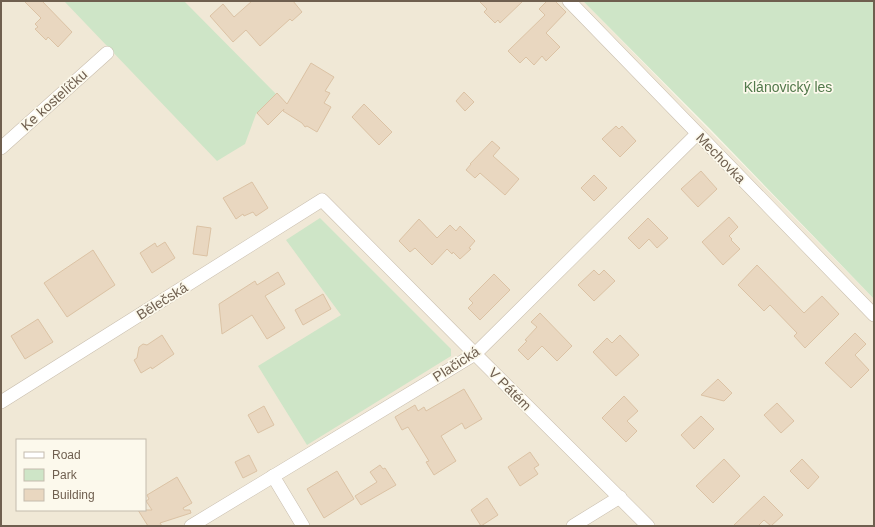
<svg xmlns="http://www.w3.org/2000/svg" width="875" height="527" font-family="Helvetica,sans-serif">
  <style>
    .residential { fill: #f0e8d6; fill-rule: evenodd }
    .green { fill: #cee5c7 }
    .building { fill: #e9d7c0; stroke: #dbc2a4 }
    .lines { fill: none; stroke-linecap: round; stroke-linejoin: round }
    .street-casing { stroke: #c9beae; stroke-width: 14 }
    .street { stroke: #fff; stroke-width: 13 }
    .labels { text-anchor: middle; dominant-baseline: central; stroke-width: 3.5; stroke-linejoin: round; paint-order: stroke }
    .park-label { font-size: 14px; fill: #52794b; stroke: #fcf9ec }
    .street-label { font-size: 14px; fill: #6f5f4f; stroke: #fcf9ec }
  </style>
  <rect width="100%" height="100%" fill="#f9f5e7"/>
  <path class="residential" d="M1,1H583L874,299V526H1ZM17,440H145V510H17Z"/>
  <g class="green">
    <path d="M64,1H184L276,94L256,114L245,144L217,161Z"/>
    <path d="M583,1H874V299L711,130Z"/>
    <path d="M320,218L451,349V356L307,445L258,366L341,315L286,240Z"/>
  </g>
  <g class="building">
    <path d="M24,1H42L72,32L58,47L48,37L46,40L35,29L38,27L35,24L41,18Z"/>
    <path d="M252,1H293L302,12L292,21L290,19L260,46L246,30L233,42L210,16L223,4L234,17Z"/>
    <path d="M479,1H523L500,23L498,20L495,23L484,12L487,9Z"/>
    <path d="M547,1H555L566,12L546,33L560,47L546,61L542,56L534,65L526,57L520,63L508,51L545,15L539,9Z"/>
    <path d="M311,63L334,77L325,91L330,93L324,103L331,107L317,132L307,126L305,127L302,123L283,111L284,109L268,125L257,113L277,93L287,104Z"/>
    <path d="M464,92L474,102L465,111L456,101Z"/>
    <path d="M364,104L392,132L379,145L352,117Z"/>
    <path d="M616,126L619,129L622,126L636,141L620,157L602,139Z"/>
    <path d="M492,141L500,148L493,156L519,179L505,195L480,173L475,178L466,170L471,164H470Z"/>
    <path d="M701,171L717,189L698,207L681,189Z"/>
    <path d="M594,175L607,188L594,201L581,188Z"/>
    <path d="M252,182L268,208L256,216L253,212L244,216L243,214L236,219L223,198Z"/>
    <path d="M729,217L738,227L729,236L732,239L731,240L740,249L723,265L702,242Z"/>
    <path d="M648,218L668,238L657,248L649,239L639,249L628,238Z"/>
    <path d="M419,219L437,238L450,225L456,231L460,226L475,241L469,248L471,249L460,259L453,252L452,254L447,249L432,265L415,248L410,252L399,241Z"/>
    <path d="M197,226L211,228L207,256L193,254Z"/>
    <path d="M165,242L175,258L152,273L140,253L155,243L157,247Z"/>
    <path d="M93,250L115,285L67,317L44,283Z"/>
    <path d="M757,265L804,313L822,296L839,314L805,348L794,336L797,333L770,305L764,311L738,285Z"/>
    <path d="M594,270L599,275L604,270L615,281L594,301L578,285Z"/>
    <path d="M278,272L285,284L265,296L285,328L267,339L252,315L222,334L219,304L255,281L257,285Z"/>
    <path d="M494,274L510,290L480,320L468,308L473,303L469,299Z"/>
    <path d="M323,294L331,309L303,325L295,310Z"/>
    <path d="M540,313L572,346L557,361L542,346L528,360L518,350L527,341L525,340L537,327L531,322Z"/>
    <path d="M38,319L53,342L25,359L11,336Z"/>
    <path d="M855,333L866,344L855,355L869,370L851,388L825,363Z"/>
    <path d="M162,335L174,354L152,369L151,367L141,373L134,360L137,358L139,347L143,344L147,345Z"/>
    <path d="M620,335L639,355L616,376L593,352L607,338L612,343Z"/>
    <path d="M718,379L732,393L724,401L701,395Z"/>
    <path d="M464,389L482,419L465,429L462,423L441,436L456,461L434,475L426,462L429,461L408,427L402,430L395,417L415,405L418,411L424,407L426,411Z"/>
    <path d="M624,396L638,411L627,421L637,431L626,442L602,418Z"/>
    <path d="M777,403L794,421L781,433L764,415Z"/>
    <path d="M264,406L274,425L258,433L248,415Z"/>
    <path d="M701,416L714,429L694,449L681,435Z"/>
    <path d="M530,452L539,465L534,468L538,474L520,486L508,467Z"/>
    <path d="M249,455L257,471L243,478L235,462Z"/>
    <path d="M724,459L740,476L713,503L696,486Z"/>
    <path d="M802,459L819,477L808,489L790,471Z"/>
    <path d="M380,465L383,469L385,468L396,485L361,505L355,496L377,482L370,472Z"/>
    <path d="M337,471L354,499L324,518L307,489Z"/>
    <path d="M177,477L192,503L183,508L184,510H190L191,513L160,523L162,526H148L138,510H152L146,501L149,499L147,495Z"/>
    <path d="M764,496L783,515L771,526L764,520L758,526H733Z"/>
    <path d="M487,498L498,515L481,526L471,510Z"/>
  </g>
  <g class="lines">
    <g class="street-casing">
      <g id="street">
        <path d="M569,1L874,315"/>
        <path d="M1,148L107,53"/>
        <path d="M1,402L322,200L475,354L648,526"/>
        <path d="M273,476L303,526"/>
        <path d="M191,526L475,354L697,134"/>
        <path d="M573,526L620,497"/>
      </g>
    </g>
    <use href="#street" class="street"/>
  </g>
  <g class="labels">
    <g class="park-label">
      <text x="788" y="87">Klánovický les</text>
    </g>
    <g class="street-label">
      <text transform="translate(54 100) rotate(-42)">Ke kostelíčku</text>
      <text transform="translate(721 158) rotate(46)">Mechovka</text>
      <text transform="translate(162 301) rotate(-32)">Bělečská</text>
      <text transform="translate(456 364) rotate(-33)">Plačická</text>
      <text transform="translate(510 389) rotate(45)">V Pátém</text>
    </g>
  </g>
  <rect width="875" height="527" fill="none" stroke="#6f5f4f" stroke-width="4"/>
  <rect x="16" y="439" width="130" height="72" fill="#fcf9ec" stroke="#c4bbad"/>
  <rect x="24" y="452" width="20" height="6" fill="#ffffff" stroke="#c4bbad"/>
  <text x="52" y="459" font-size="12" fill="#6f5f4f">Road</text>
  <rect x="24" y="469" width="20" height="12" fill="#cee5c7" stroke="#c4bbad"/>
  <text x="52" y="479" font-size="12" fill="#6f5f4f">Park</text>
  <rect x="24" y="489" width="20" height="12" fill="#e9d7c0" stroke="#c4bbad"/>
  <text x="52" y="499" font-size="12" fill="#6f5f4f">Building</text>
</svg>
